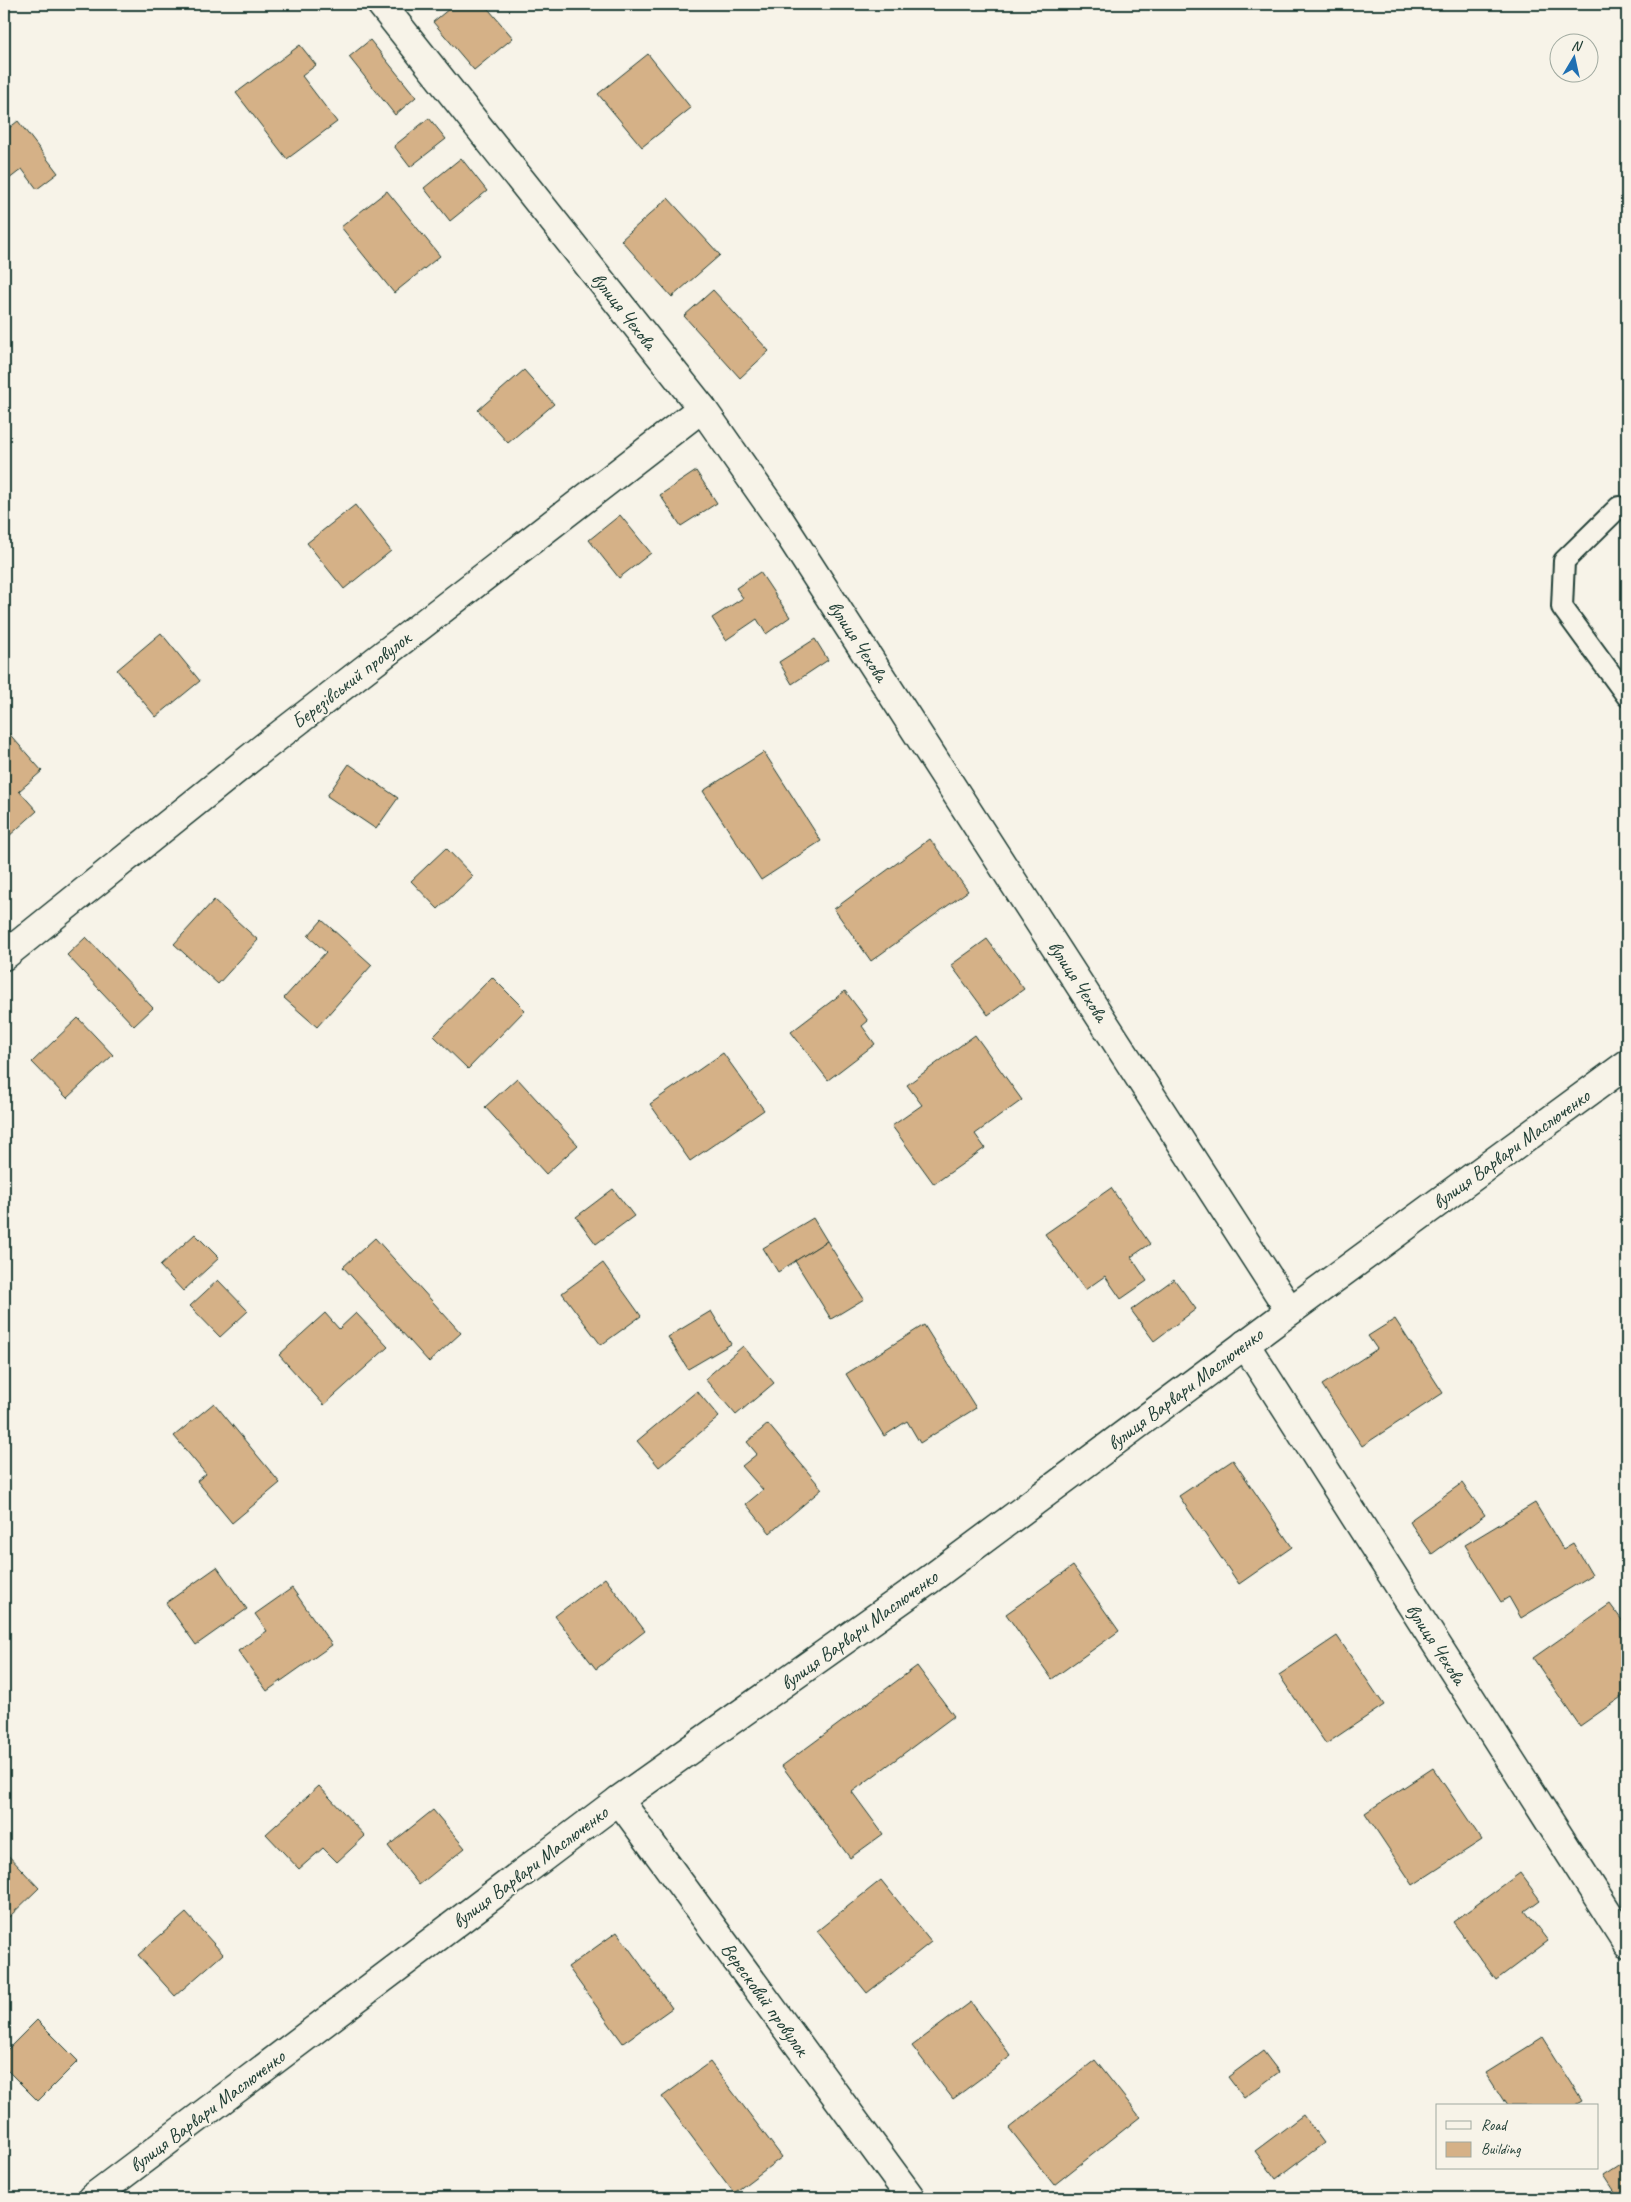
<svg xmlns="http://www.w3.org/2000/svg" width="1631" height="2202" font-family="Caveat,sans-serif">
  <style>
    .building { fill: #d5b187; stroke: #1f3d34 }
    .lines { fill: none; stroke-linecap: round; stroke-linejoin: round }
    .service-casing { stroke: #1f3d34; stroke-width: 24 }
    .minor-casing { stroke: #1f3d34; stroke-width: 31 }
    .tertiary-casing { stroke: #1f3d34; stroke-width: 31 }
    .service { stroke: #f7f3e8; stroke-width: 20 }
    .minor { stroke: #f7f3e8; stroke-width: 28 }
    .tertiary { stroke: #f7f3e8; stroke-width: 28 }
    .labels { text-anchor: middle; dominant-baseline: central; stroke-width: 4; stroke-linejoin: round; paint-order: stroke }
    .street-label { font-size: 20px; fill: #1f3d34; stroke: #f7f3e8 }
  </style>
  <rect width="100%" height="100%" fill="#f7f3e8"/>
  <filter id="ink" filterUnits="userSpaceOnUse"><feTurbulence type="fractalNoise" baseFrequency=".02" numOctaves="2"/><feDisplacementMap in="SourceGraphic" scale="10" xChannelSelector="R" yChannelSelector="G"/><feConvolveMatrix kernelMatrix="1 2 1 2 8 2 1 2 1" color-interpolation-filters="sRGB"/></filter>
  <g filter="url(#ink)">
    <g class="building">
      <path d="M455,4H484L513,38L474,70L433,22Z"/>
      <path d="M370,40L416,97L395,115L349,57Z"/>
      <path d="M300,45L316,65L302,76L337,122L287,159L236,93Z"/>
      <path d="M648,54L691,108L642,147L598,94Z"/>
      <path d="M429,118L446,139L410,167L394,146Z"/>
      <path d="M18,121L58,173L37,189L22,169L4,183V132Z"/>
      <path d="M461,158L487,191L450,221L424,188Z"/>
      <path d="M387,191L440,256L394,293L341,227Z"/>
      <path d="M668,198L720,255L672,297L621,240Z"/>
      <path d="M713,290L769,351L740,378L684,316Z"/>
      <path d="M524,370L554,404L508,443L478,410Z"/>
      <path d="M696,471L717,503L681,526L660,495Z"/>
      <path d="M355,505L391,551L344,589L307,543Z"/>
      <path d="M620,515L651,553L619,578L589,540Z"/>
      <path d="M760,572L790,617L766,634L757,619L726,640L712,618L743,598L736,588Z"/>
      <path d="M161,633L200,681L156,717L117,670Z"/>
      <path d="M815,639L828,660L792,684L779,662Z"/>
      <path d="M5,729L42,771L19,791L37,811L8,837L4,833Z"/>
      <path d="M764,752L821,841L761,880L703,791Z"/>
      <path d="M349,764L398,798L376,829L327,796Z"/>
      <path d="M930,839L968,891L871,961L834,909Z"/>
      <path d="M446,848L473,876L438,909L411,881Z"/>
      <path d="M214,900L258,940L218,984L174,944Z"/>
      <path d="M322,920L372,965L317,1027L284,998L326,952L308,936Z"/>
      <path d="M86,937L153,1008L134,1026L67,955Z"/>
      <path d="M987,939L1024,989L988,1015L951,965Z"/>
      <path d="M492,977L525,1010L468,1069L434,1036Z"/>
      <path d="M845,991L868,1021L862,1026L875,1044L828,1080L791,1032Z"/>
      <path d="M78,1018L113,1055L67,1098L32,1062Z"/>
      <path d="M975,1035L1022,1100L975,1134L985,1148L934,1184L892,1126L922,1105L907,1085Z"/>
      <path d="M723,1053L764,1110L690,1161L650,1104Z"/>
      <path d="M517,1078L578,1145L546,1174L485,1107Z"/>
      <path d="M1111,1188L1150,1244L1131,1257L1147,1281L1121,1299L1105,1276L1085,1290L1045,1234Z"/>
      <path d="M613,1189L634,1216L596,1244L576,1217Z"/>
      <path d="M813,1218L827,1241L778,1272L763,1248Z"/>
      <path d="M195,1234L219,1258L183,1291L160,1266Z"/>
      <path d="M375,1238L461,1333L429,1362L343,1267Z"/>
      <path d="M827,1241L864,1299L831,1319L795,1261Z"/>
      <path d="M603,1263L641,1316L601,1345L562,1293Z"/>
      <path d="M1174,1279L1196,1309L1154,1341L1131,1310Z"/>
      <path d="M218,1280L248,1311L220,1337L190,1306Z"/>
      <path d="M711,1311L731,1344L688,1369L668,1337Z"/>
      <path d="M325,1313L339,1329L356,1313L388,1347L324,1405L279,1355Z"/>
      <path d="M1395,1319L1443,1393L1362,1446L1322,1385L1377,1349L1368,1336Z"/>
      <path d="M924,1325L976,1408L920,1443L907,1421L884,1436L846,1374Z"/>
      <path d="M743,1346L774,1383L736,1415L705,1379Z"/>
      <path d="M697,1391L719,1417L659,1467L637,1441Z"/>
      <path d="M214,1403L280,1483L232,1523L197,1481L206,1474L174,1436Z"/>
      <path d="M768,1424L822,1489L770,1533L746,1504L763,1490L742,1466L757,1454L747,1442Z"/>
      <path d="M1233,1460L1292,1547L1239,1584L1179,1496Z"/>
      <path d="M1462,1483L1485,1515L1432,1554L1409,1521Z"/>
      <path d="M1535,1503L1563,1549L1573,1543L1592,1575L1521,1618L1509,1597L1501,1602L1465,1545Z"/>
      <path d="M1073,1566L1119,1631L1052,1679L1006,1614Z"/>
      <path d="M217,1567L247,1609L196,1645L166,1603Z"/>
      <path d="M605,1578L645,1631L596,1669L555,1616Z"/>
      <path d="M292,1588L332,1645L267,1691L238,1651L267,1631L255,1614Z"/>
      <path d="M1610,1604L1627,1627V1693L1580,1726L1533,1658Z"/>
      <path d="M1337,1636L1384,1705L1326,1744L1279,1675Z"/>
      <path d="M917,1666L954,1716L852,1792L883,1834L850,1858L782,1766Z"/>
      <path d="M1433,1768L1482,1840L1413,1885L1365,1813Z"/>
      <path d="M319,1786L365,1836L337,1862L323,1848L299,1869L266,1834Z"/>
      <path d="M433,1810L465,1848L419,1885L388,1846Z"/>
      <path d="M4,1851L39,1888L8,1918L4,1914Z"/>
      <path d="M1520,1873L1540,1900L1525,1911L1548,1941L1496,1980L1453,1922Z"/>
      <path d="M881,1880L931,1942L867,1993L817,1931Z"/>
      <path d="M186,1913L223,1954L175,1996L138,1955Z"/>
      <path d="M617,1932L672,2008L623,2043L568,1967Z"/>
      <path d="M971,2002L1011,2056L953,2099L912,2046Z"/>
      <path d="M37,2020L78,2061L38,2101L4,2067V2053Z"/>
      <path d="M1542,2038L1582,2101L1573,2106H1507L1486,2073Z"/>
      <path d="M1263,2051L1279,2072L1244,2098L1228,2077Z"/>
      <path d="M1095,2060L1140,2117L1054,2185L1009,2128Z"/>
      <path d="M710,2062L782,2157L734,2193L662,2097Z"/>
      <path d="M1303,2115L1324,2143L1276,2179L1255,2151Z"/>
      <path d="M1627,2160V2198H1619L1604,2175Z"/>
    </g>
    <g class="lines">
      <g class="service-casing">
        <path id="service" d="M1619,507L1564,561L1562,607L1627,696"/>
      </g>
      <g class="minor-casing">
        <g id="minor">
          <path d="M381,4L702,408L776,514L1290,1311"/>
          <path d="M4,956L263,748L702,408"/>
          <path d="M1245,1344L1627,1943"/>
          <path d="M619,1800L911,2198"/>
        </g>
      </g>
      <g class="tertiary-casing">
        <path id="tertiary" d="M92,2198L619,1800L929,1580L1290,1311L1627,1064"/>
      </g>
      <use href="#service" class="service"/>
      <use href="#minor" class="minor"/>
      <use href="#tertiary" class="tertiary"/>
    </g>
  </g>
  <g class="labels">
    <g class="street-label">
      <text transform="translate(624 311) rotate(52)">вулиця Чехова</text>
      <text transform="translate(858 641) rotate(57)">вулиця Чехова</text>
      <text transform="translate(351 680) rotate(-38)">Березівський провулок</text>
      <text transform="translate(1078 981) rotate(57)">вулиця Чехова</text>
      <text transform="translate(1511 1149) rotate(-36)">вулиця Варвари Маслюченко</text>
      <text transform="translate(1185 1389) rotate(-37)">вулиця Варвари Маслюченко</text>
      <text transform="translate(859 1630) rotate(-36)">вулиця Варвари Маслюченко</text>
      <text transform="translate(1436 1644) rotate(57)">вулиця Чехова</text>
      <text transform="translate(530 1867) rotate(-37)">вулиця Варвари Маслюченко</text>
      <text transform="translate(765 1999) rotate(54)">Вересковий провулок</text>
      <text transform="translate(207 2111) rotate(-37)">вулиця Варвари Маслюченко</text>
    </g>
  </g>
  <rect width="1631" height="2202" fill="none" stroke="#f7f3e8" stroke-width="20"/>
  <rect x="10" y="10" width="1611" height="2182" fill="none" stroke="#1f3d34" stroke-width="2" filter="url(#ink)"/>
  <rect x="1436" y="2104" width="162" height="65" fill="#f7f3e8" stroke="#a1aaa0"/>
  <rect x="1446" y="2121" width="25" height="8" fill="#f7f3e8" stroke="#a1aaa0"/>
  <text x="1481" y="2130" font-size="15" fill="#1f3d34">Road</text>
  <rect x="1446" y="2142" width="25" height="15" fill="#d5b187" stroke="#a1aaa0"/>
  <text x="1481" y="2154" font-size="15" fill="#1f3d34">Building</text>
  <g transform="translate(1574 58) rotate(9)"><circle r="24" fill="#f7f3e8" stroke="#a1aaa0"/>
  <path d="M0-4L9 19L0 12L-9 19Z" fill="#1f6fb2"/>
  <text y="-8" font-size="14" font-weight="bold" text-anchor="middle" fill="#1f3d34">N</text>
  </g>
</svg>
